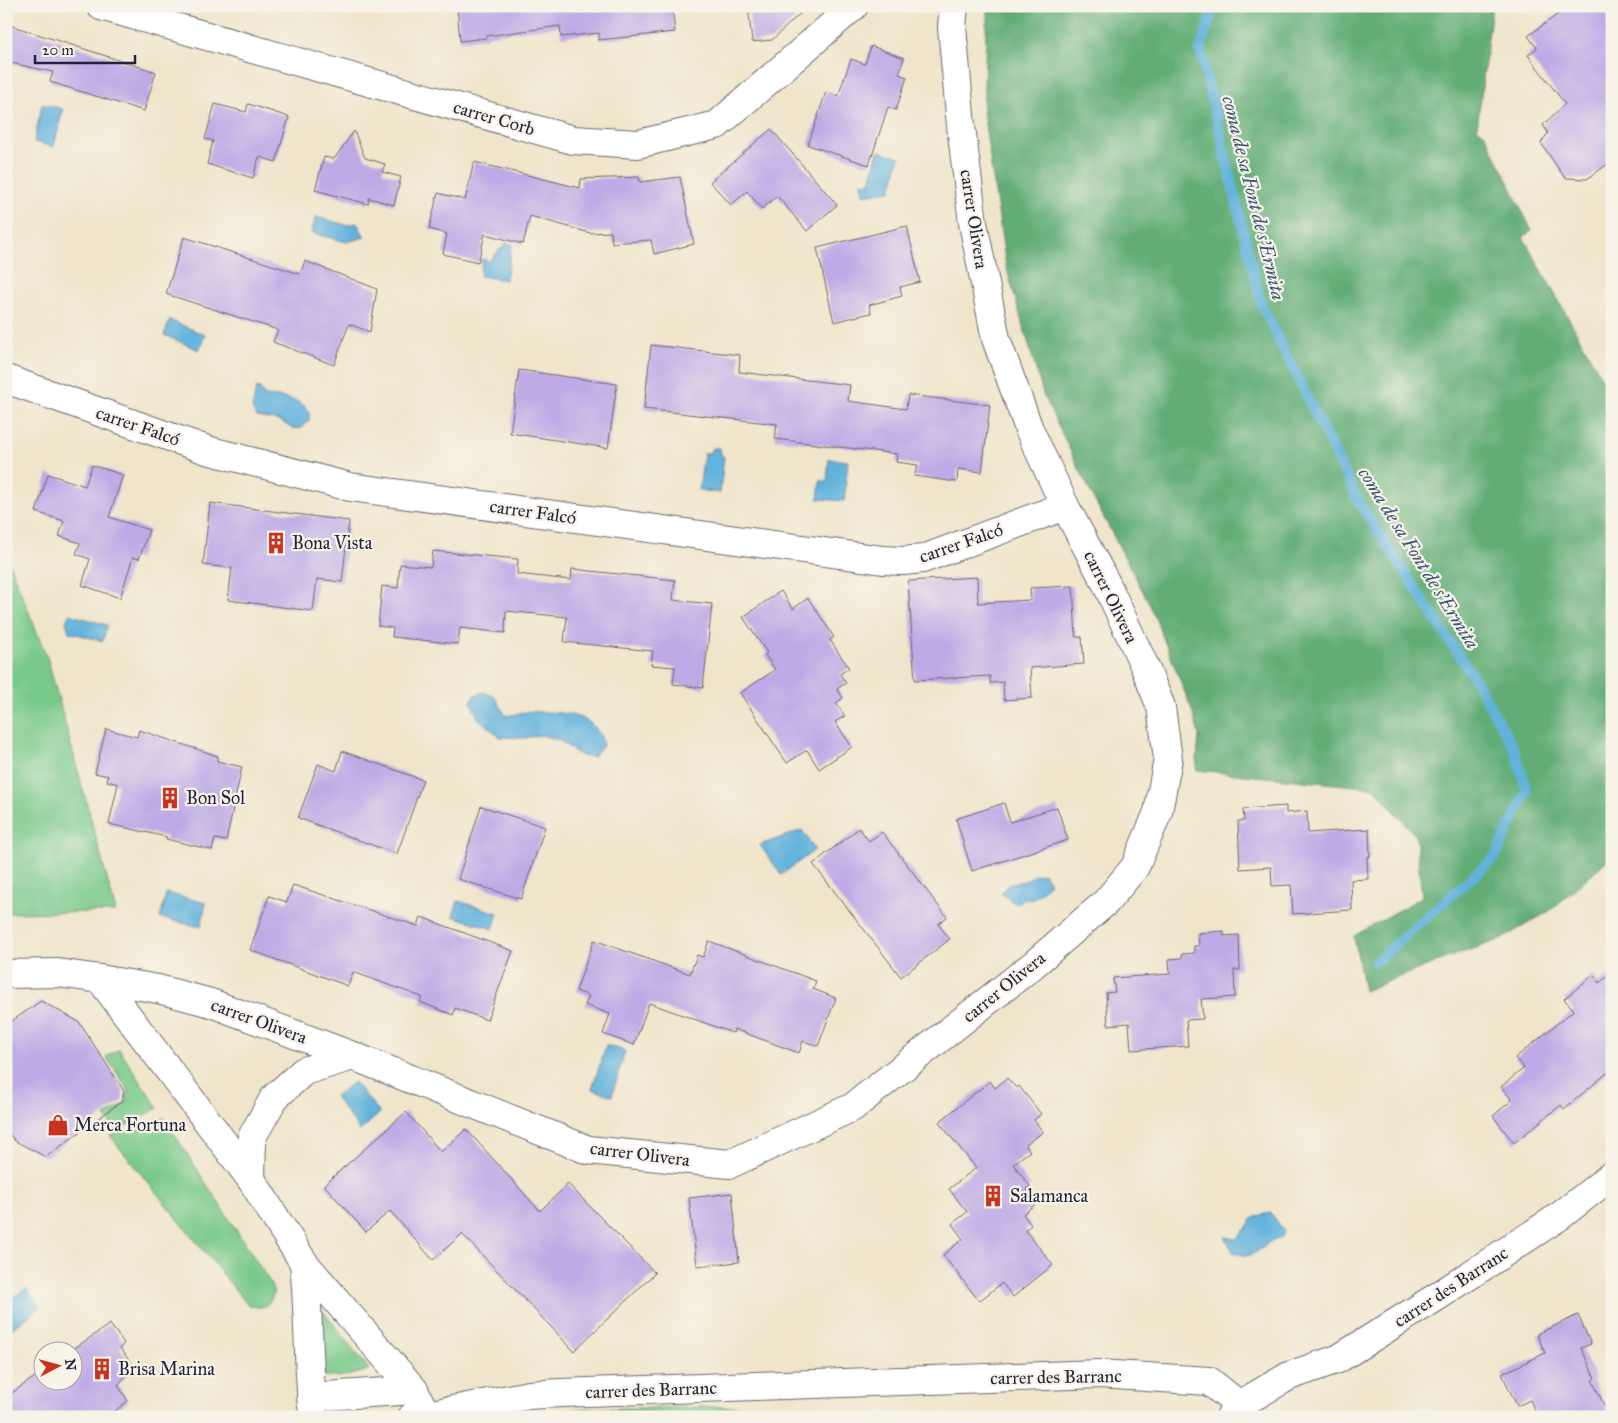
<svg xmlns="http://www.w3.org/2000/svg" width="1618" height="1423" font-family="'IM FELL Great Primer',serif">
  <style>
    .green { fill: #78c98a; stroke: #4d7662 }
    .forest { fill: #62ad76; stroke: #426858 }
    .water { fill: #62b2dd; stroke: #426a8c }
    .lines { fill: none; stroke-linecap: round; stroke-linejoin: round }
    .stream { stroke: #62b2dd; stroke-width: 10 }
    .building { fill: #bdaae6 }
    .street-casing { stroke: #6a666d; stroke-width: 30 }
    .street { stroke: #fff; stroke-width: 28 }
    .labels { text-anchor: middle; dominant-baseline: central; stroke-width: 4.5; stroke-linejoin: round; paint-order: stroke }
    .street-label { font-size: 18px; fill: #22223b; stroke: #f7f3e8 }
    .poi-label { font-size: 18px; fill: #22223b; stroke: #f7f3e8; text-anchor: start }
    .water-label { font-size: 19px; font-style: italic; fill: #385474; stroke: #f7f3e8 }
  </style>
  <rect width="100%" height="100%" fill="#f7f3e8"/>
  <filter id="ink" filterUnits="userSpaceOnUse"><feTurbulence type="fractalNoise" baseFrequency=".02" numOctaves="2"/><feDisplacementMap in="SourceGraphic" scale="10" xChannelSelector="R" yChannelSelector="G"/><feConvolveMatrix kernelMatrix="1 2 1 2 8 2 1 2 1" color-interpolation-filters="sRGB"/></filter>
  <filter id="wash" filterUnits="userSpaceOnUse"><feTurbulence type="fractalNoise" baseFrequency=".0096" numOctaves="4" result="noise"/><feDisplacementMap in="SourceGraphic" scale="20" xChannelSelector="R" yChannelSelector="G"/><feGaussianBlur stdDeviation="1.12" result="paint"/><feColorMatrix in="noise" values="0 0 0 0 0 0 0 0 0 0 0 0 0 0 0 0 0 1.4 0 .05"/><feComposite in="paint" operator="in"/></filter>
  <g filter="url(#wash)">
    <rect width="100%" height="100%" fill="#f0e5ca"/>
    <g class="green">
      <path d="M6,555L48,660L116,912L6,913Z"/>
      <path d="M119,1049L158,1108L116,1131L105,1116L126,1103L128,1089L106,1057Z"/>
      <path d="M164,1118L271,1284L274,1293C268,1308 262,1310 247,1304L110,1136Z"/>
      <path d="M318,1305L369,1369C360,1374 335,1379 325,1376Z"/>
      <path d="M760,1406L756,1417H522L533,1413L585,1409Z"/>
    </g>
    <path class="forest" d="M987,6H1492L1477,128L1485,134L1532,231L1523,237L1612,396V856L1551,910L1500,940L1449,957L1364,991L1354,936L1422,897L1416,836L1374,788L1196,770L1199,735L1192,710L1150,605L1095,501L1044,397L1006,266L983,111Z"/>
    <g class="water">
      <path d="M42,104L63,109L54,147L34,142Z"/>
      <path d="M878,151L900,157L891,191L863,195L861,183L870,182Z"/>
      <path d="M316,217L346,225L357,223L365,237L347,242L311,233Z"/>
      <path d="M506,243L512,244L506,280L480,276L482,259L489,261Z"/>
      <path d="M170,320L205,335L199,350L164,335Z"/>
      <path d="M259,388L265,396C277,396 305,399 309,413C310,415 309,418 309,421L301,428L293,429L280,421L257,417L252,409L256,389Z"/>
      <path d="M713,448H720L721,454L724,457L720,493L699,490L704,453H709Z"/>
      <path d="M829,459L848,461L844,501L818,499L820,481H827Z"/>
      <path d="M69,614L107,625L103,641L69,632L66,622Z"/>
      <path d="M483,692L494,696L506,716C513,715 519,713 526,712C530,711 536,711 541,712C566,712 600,716 603,746L593,757L581,756L559,740L541,735L524,738L500,737L478,718L471,702L473,696Z"/>
      <path d="M802,830L815,850L781,875L760,845Z"/>
      <path d="M1044,873L1050,883L1036,897L1014,903L1001,893L1008,884L1024,881L1035,875Z"/>
      <path d="M166,893L206,903L201,927L160,918Z"/>
      <path d="M458,901L498,913L493,929L453,916Z"/>
      <path d="M606,1045L625,1051L612,1096L592,1089Z"/>
      <path d="M354,1082L380,1113L360,1131L335,1097Z"/>
      <path d="M1271,1213L1284,1231L1280,1239L1272,1240L1255,1253L1246,1256L1233,1252L1225,1237L1236,1239C1254,1225 1243,1217 1271,1213Z"/>
      <path d="M26,1288L40,1308L6,1333V1303Z"/>
    </g>
    <g class="lines">
      <path class="stream" d="M1214,6L1200,51L1261,304L1361,506L1472,675L1514,748L1527,791L1495,857L1375,962"/>
    </g>
    <g id="blocks">
      <g class="building">
        <path d="M457,6H672L675,32L599,40V33L561,37L560,26L486,36V38L460,41Z"/>
        <path d="M748,6H808L772,40L752,42Z"/>
        <path d="M1569,6H1612V161L1587,179L1565,178L1541,143L1548,133L1543,125L1565,104L1528,55L1537,48L1528,36Z"/>
        <path d="M6,24L156,72L144,111L50,82L53,72L6,62Z"/>
        <path d="M871,46L904,58L899,74L907,77L896,110L888,107L869,165L808,145L826,92L838,96L851,59L865,64Z"/>
        <path d="M215,104L246,112L248,104L289,117L276,162L259,157L253,178L207,164L213,141L205,139Z"/>
        <path d="M771,129L837,205L807,231L777,196L762,209L747,191L731,205L710,182Z"/>
        <path d="M354,131L365,158L385,164L382,172L401,177L394,205L369,198L368,204L315,190L324,157L334,159Z"/>
        <path d="M474,162L580,188L581,179L639,177L640,182L680,177L694,244L654,254L651,240L612,243L611,232L590,233L530,216L523,244L485,234L478,262L443,254L447,234L429,229L438,193L465,200Z"/>
        <path d="M907,226L920,282L900,287L902,296L869,305L871,313L834,322L817,248Z"/>
        <path d="M184,237L300,274L305,261L377,289L370,332L349,324L334,365L273,342L278,330L166,294Z"/>
        <path d="M651,345L740,355L739,372L850,385L848,401L906,409L908,395L990,405L982,472L958,469L957,482L914,476L918,465L896,462L897,454L775,439L777,424L644,409Z"/>
        <path d="M519,370L617,384L608,448L510,433Z"/>
        <path d="M92,465L123,475L109,517L149,530L139,559L133,557L120,598L82,585L90,559L76,554L80,543L59,536L64,521L36,512L48,474L85,486Z"/>
        <path d="M210,503L349,521L342,582L317,579L313,611L228,600L232,568L203,565Z"/>
        <path d="M433,551L518,559L517,574L571,580L572,569L675,580L673,600L712,604L703,688L673,684L675,667L651,665L653,651L564,642L567,617L506,611L505,633L460,628L458,644L392,637L393,628L378,626L382,586L398,588L400,564L431,567Z"/>
        <path d="M977,577L978,603L1031,600L1030,588L1073,586L1076,637H1082L1084,664L1030,668L1032,698L1004,700L1003,682L990,683V676L915,680L908,581Z"/>
        <path d="M781,591L793,609L808,598L834,637L830,640L849,668L840,674L846,683L837,689L843,698L836,703L845,716L835,722L852,747L819,769L807,750L787,763L740,693L775,670L765,655L767,653L743,617Z"/>
        <path d="M106,729L137,737L139,730L218,756L217,761L242,767L226,841L215,839L212,850L166,839L167,837L109,824L118,784L107,781L108,776L95,773Z"/>
        <path d="M342,751L423,780L397,854L298,818L318,764L336,771Z"/>
        <path d="M1004,803L1010,822L1057,807L1068,840L972,871L956,819Z"/>
        <path d="M481,806L545,827L521,899L458,879Z"/>
        <path d="M1286,806V813L1307,811L1308,833L1369,829L1370,857H1367L1368,879L1351,880L1352,910L1293,914L1291,885L1272,886L1271,867L1240,869L1238,821H1244L1243,809Z"/>
        <path d="M859,828L869,841L882,832L947,917L938,924L950,939L901,977L813,864Z"/>
        <path d="M293,885L418,926L421,917L513,951L487,1020L455,1008L453,1015L420,1002L422,997L353,972L348,986L250,950L269,896L287,902Z"/>
        <path d="M1224,931V936L1239,935L1240,970H1234L1235,997L1201,999L1203,1019L1186,1020L1188,1046L1131,1050L1129,1023L1108,1025L1106,993L1115,992L1113,978L1170,974L1169,959L1182,958V954L1194,953V946H1199L1198,933Z"/>
        <path d="M594,940L690,974L697,955L703,957L709,941L816,981L813,989L836,998L818,1046L803,1041L799,1053L734,1029L733,1033L649,1003L634,1045L603,1034L610,1014L585,1005L589,996L576,991Z"/>
        <path d="M1612,973V1069L1564,1109L1561,1105L1514,1143L1493,1116L1512,1100L1501,1087L1524,1068L1515,1058L1574,1010L1564,999L1593,975L1599,983Z"/>
        <path d="M41,1001L79,1022L124,1091L122,1101L46,1157L15,1141L6,1130V1025Z"/>
        <path d="M1007,1078L1016,1088L1019,1086L1041,1114L1034,1120L1043,1132L1025,1145L1030,1151L1013,1164L1030,1186L1026,1189L1037,1203L1023,1214L1031,1225L1025,1230L1053,1265L1013,1297L1002,1283L979,1301L943,1255L963,1239L952,1224L967,1212L949,1189L976,1168L939,1122L990,1081L995,1088Z"/>
        <path d="M406,1112L441,1152L466,1129L540,1211L568,1184L655,1273L574,1351L462,1234L433,1260L390,1211L366,1232L324,1185Z"/>
        <path d="M732,1193L739,1262L697,1266L689,1198Z"/>
        <path d="M1578,1315L1591,1344L1581,1348L1595,1378L1592,1380L1610,1417H1538L1530,1400L1517,1406L1502,1374L1545,1353L1537,1334Z"/>
        <path d="M110,1324L124,1343L120,1348L134,1367L118,1385L128,1401L107,1417H6V1397L42,1372V1380H72V1350Z"/>
      </g>
    </g>
  </g>
  <g filter="url(#ink)">
    <use href="#blocks" fill-opacity="0" stroke="#6a666d" stroke-width="1"/>
    <g class="lines">
      <g class="street-casing">
        <g id="street">
          <path d="M101,6L573,140L638,144L717,125L854,6"/>
          <path d="M6,379L207,450L350,487L883,560L903,561L923,559L1065,506"/>
          <path d="M6,974L58,973L100,979L158,989L211,1003L353,1056L588,1150L730,1164L853,1107L1033,965L1106,902L1135,867L1158,812L1168,759L1161,707L1144,665L1107,585L1065,506L1029,429L996,339L973,223L961,126L952,27L954,6"/>
          <path d="M100,979L251,1179L304,1263"/>
          <path d="M251,1179L252,1137L274,1098L304,1071L353,1056"/>
          <path d="M311,1397L414,1390"/>
          <path d="M313,1417C308,1366 309,1314 304,1263L414,1390L427,1417"/>
          <path d="M412,1417L427,1415L529,1395L560,1393L1099,1374L1209,1381L1239,1405"/>
          <path d="M1230,1417L1239,1405L1289,1376L1338,1359L1435,1298L1560,1216L1612,1175"/>
        </g>
      </g>
      <use href="#street" class="street"/>
    </g>
  </g>
  <defs>
    <g id="building-bare" transform="scale(1.725)"><path d="M-4-6H4V6H1V3H-1V6H-4ZM-2.5-4.3h1.7v1.8h-1.7ZM.8-4.3h1.7v1.8H.8ZM-2.5-1h1.7V.8h-1.7ZM.8-1h1.7V.8H.8Z" fill="#c8321e" stroke="#f7f3e8" stroke-width="2.5" paint-order="stroke"/></g>
    <g id="shop-bare" transform="scale(1.725)"><path d="M-5-2.5h2.3a2.7 3.5 0 0 1 5.4 0H5L5.5 6h-11ZM-1.5-2.5h3a1.5 2.3 0 0 0-3 0Z" fill="#c8321e" stroke="#f7f3e8" stroke-width="2.5" paint-order="stroke"/></g>
  </defs>
  <g fill-rule="evenodd">
    <use href="#building-bare" x="276" y="543"/>
    <use href="#building-bare" x="170" y="798"/>
    <use href="#shop-bare" x="58" y="1125"/>
    <use href="#building-bare" x="993" y="1196"/>
    <use href="#building-bare" x="102" y="1369"/>
  </g>
  <g class="labels">
    <g class="street-label">
      <text transform="translate(494 118) rotate(16)">carrer Corb</text>
      <text transform="translate(974 219) rotate(81)">carrer Olivera</text>
      <text transform="translate(138 426) rotate(19)">carrer Falcó</text>
      <text transform="translate(533 512) rotate(8)">carrer Falcó</text>
      <text transform="translate(961 543) rotate(-19)">carrer Falcó</text>
      <text transform="translate(1111 597) rotate(64)">carrer Olivera</text>
      <text transform="translate(1004 987) rotate(-39)">carrer Olivera</text>
      <text transform="translate(259 1021) rotate(20)">carrer Olivera</text>
      <text transform="translate(640 1154) rotate(7)">carrer Olivera</text>
      <text transform="translate(1451 1287) rotate(-33)">carrer des Barranc</text>
      <text transform="translate(1056 1377) rotate(-1)">carrer des Barranc</text>
      <text transform="translate(651 1390) rotate(-2)">carrer des Barranc</text>
    </g>
    <g class="poi-label">
      <text x="292" y="543">Bona Vista</text>
      <text x="186" y="798">Bon Sol</text>
      <text x="74" y="1125">Merca Fortuna</text>
      <text x="1010" y="1196">Salamanca</text>
      <text x="118" y="1369">Brisa Marina</text>
    </g>
    <g class="water-label">
      <text transform="translate(1254 198) rotate(76)">coma de sa Font de s'Ermita</text>
      <text transform="translate(1419 558) rotate(58)">coma de sa Font de s'Ermita</text>
    </g>
  </g>
  <rect width="1618" height="1423" fill="none" stroke="#f7f3e8" stroke-width="25"/>
  <g transform="translate(58 1366) rotate(84)"><circle r="24" fill="#f7f3e8" stroke="#a29fa3"/>
  <path d="M0-4L9 19L0 12L-9 19Z" fill="#c8321e"/>
  <text y="-8" font-size="14" font-weight="bold" text-anchor="middle" fill="#22223b">N</text>
  </g>
  <path d="M35 55v8h100v-8" fill="none" stroke="#22223b" stroke-width="2.5"/>
  <text x="42" y="55" font-size="15" fill="#22223b" stroke="#f7f3e8" stroke-width="4" paint-order="stroke">20 m</text>
</svg>
